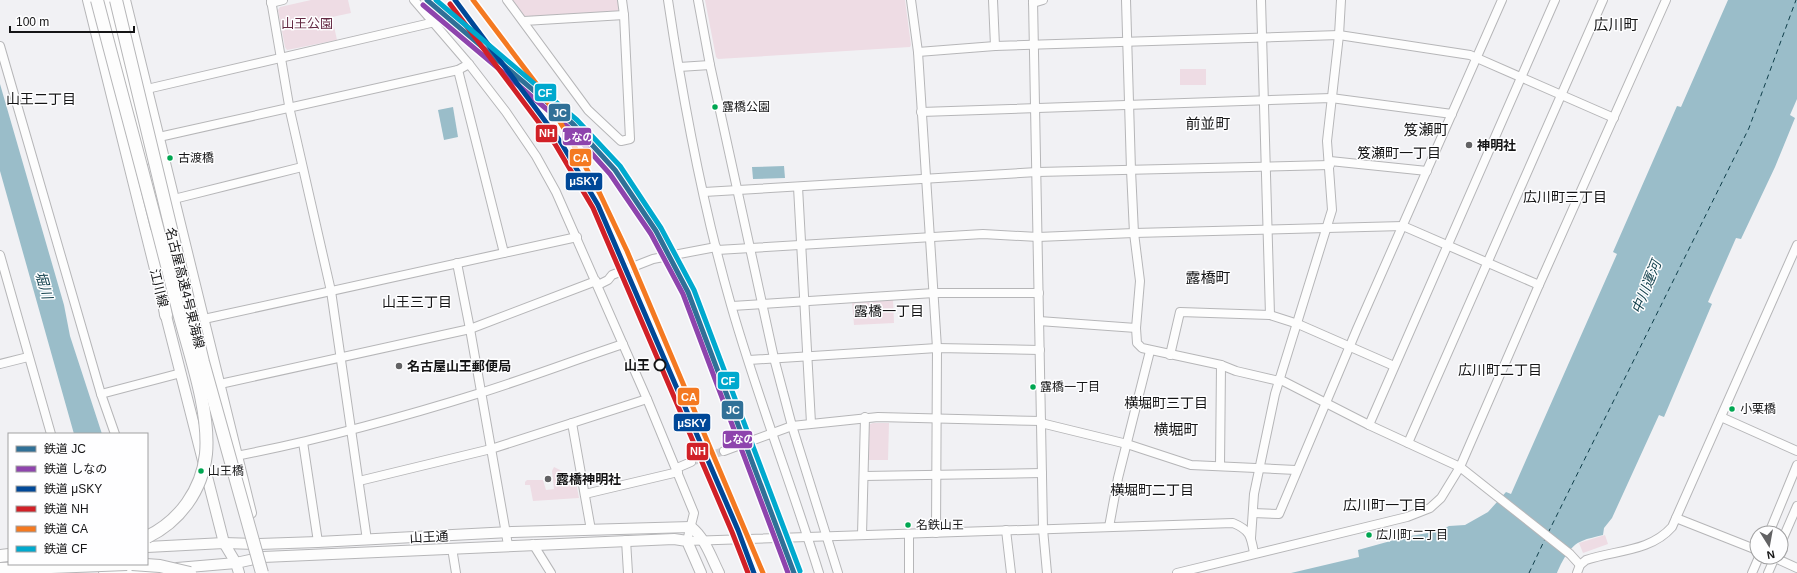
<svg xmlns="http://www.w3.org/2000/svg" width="1797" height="573" font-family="Arial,'Noto Sans JP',sans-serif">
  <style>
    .green { fill: #eedce4 }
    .water { fill: #9abdc9 }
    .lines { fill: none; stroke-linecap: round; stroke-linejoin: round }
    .ferry { stroke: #0f3e4a; stroke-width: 1; stroke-dasharray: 5 4; stroke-linecap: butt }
    .minor-tunnel { stroke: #d0d0d3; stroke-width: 8; stroke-dasharray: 8 4; stroke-linecap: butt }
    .minor-casing { stroke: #b6b6b8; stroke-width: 10 }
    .major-casing { stroke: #b6b6b8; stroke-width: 12 }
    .highway-casing { stroke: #b6b6b8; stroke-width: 14 }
    .minor { stroke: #fdfdfd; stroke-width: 8 }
    .major { stroke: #fdfdfd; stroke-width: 10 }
    .highway { stroke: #fdfdfd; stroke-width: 12 }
    .highway-bridge-casing { stroke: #b6b6b8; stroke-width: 14; stroke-linecap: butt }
    .highway-bridge { stroke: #fdfdfd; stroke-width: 12 }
    .rail-1-casing { stroke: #fefeff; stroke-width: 8 }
    .rail-2-casing { stroke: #fefeff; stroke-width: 8 }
    .rail-3-casing { stroke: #fefeff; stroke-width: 8 }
    .rail-4-casing { stroke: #fefeff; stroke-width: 8 }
    .rail-5-casing { stroke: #fefeff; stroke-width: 8 }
    .rail-6-casing { stroke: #fefeff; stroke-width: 8 }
    .rail-1 { stroke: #307097; stroke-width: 5 }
    .rail-2 { stroke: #8e44ad; stroke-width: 5 }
    .rail-3 { stroke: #004898; stroke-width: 5 }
    .rail-4 { stroke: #d12027; stroke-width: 5 }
    .rail-5 { stroke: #f47921; stroke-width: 5 }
    .rail-6 { stroke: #00a9ce; stroke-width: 5 }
    .bus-dot { fill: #00a651; stroke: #fefeff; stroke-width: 1.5 }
    .poi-dot { fill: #626264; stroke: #fefeff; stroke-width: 1.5 }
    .stop-dot { fill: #fefeff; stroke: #151516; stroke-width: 2 }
    .labels { text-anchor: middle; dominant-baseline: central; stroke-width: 3; stroke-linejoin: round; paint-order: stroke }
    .bus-label { font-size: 12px; fill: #151516; stroke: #fefeff; text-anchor: start }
    .park-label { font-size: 13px; fill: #642a43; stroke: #fefeff }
    .poi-label { font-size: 13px; font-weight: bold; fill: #151516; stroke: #fefeff; text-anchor: start }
    .street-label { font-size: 13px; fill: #151516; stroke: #fefeff }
    .stop-label { font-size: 13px; font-weight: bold; fill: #151516; stroke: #fefeff; text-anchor: end }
    .neighbourhood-label { font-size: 14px; fill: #151516; stroke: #fefeff }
    .water-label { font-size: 14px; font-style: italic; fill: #0f3e4a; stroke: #fefeff }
    .quarter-label { font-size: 15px; fill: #151516; stroke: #fefeff }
    .line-badge { stroke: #fefeff; stroke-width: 1.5 }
    .badge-label { font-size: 11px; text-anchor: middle; font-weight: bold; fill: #fff }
  </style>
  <rect width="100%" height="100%" fill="#f1f1f4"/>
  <g class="green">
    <path d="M311,0H348L351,13L332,17L337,40L287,50L285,47L278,10L280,7Z"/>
    <path d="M511,0H618L619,8L616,13L524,18Z"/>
    <path d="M705,0H905L911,45L910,47L718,59L716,57Z"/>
    <rect x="1180" y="69" width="26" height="16"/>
    <path d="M893,299L894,323L854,325L852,301Z"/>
    <path d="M873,423H889L888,460H868V425Z"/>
    <path d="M554,467L562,471L570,482L572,481L571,473L574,472L579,498L533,501L530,485H525V482L527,480H543L546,490L554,489L552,471Z"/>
    <path d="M1605,535L1608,544L1583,553L1579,543Z"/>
  </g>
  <g class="water">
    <path d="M1728,0H1797V99L1790,115L1795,118L1775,167L1741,239L1736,238L1708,302L1712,304L1664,417L1659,415L1612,518L1604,528L1603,535C1596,537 1588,538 1582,541C1570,545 1561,563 1557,573H1291L1359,557L1358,550L1405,537L1439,531L1449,526L1465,525L1488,512L1506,492L1511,494L1617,254L1613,252L1677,106L1681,107Z"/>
    <path d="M0,84L64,305L70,336L102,434H74L0,171Z"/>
    <path d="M453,107L458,137L444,140L438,110Z"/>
    <path d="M784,166L785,178L753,179L752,167Z"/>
  </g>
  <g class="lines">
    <g class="ferry">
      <path d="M1548,533L1749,128L1796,0"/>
      <path d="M1529,573L1545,539"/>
    </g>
    <path class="minor-tunnel" d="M691,462L724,451"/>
    <g class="minor-casing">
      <g id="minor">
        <path d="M271,0L290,111L331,291L367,540"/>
        <path d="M414,0L469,64L506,112L536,156L556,192L647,399L694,513L687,541L1233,523C1250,530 1251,536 1254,553"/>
        <path d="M507,0L588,110L621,141L630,139L624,15L622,0"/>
        <path d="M668,0C683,101 703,207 731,305C757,396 791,483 819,573"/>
        <path d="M698,0L710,65L774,358L792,426L838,573"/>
        <path d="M911,0L918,52L937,348L936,533"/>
        <path d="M993,0L995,46"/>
        <path d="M1033,0L1043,529L1047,573"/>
        <path d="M1126,0L1131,170L1134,233L1140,281L1136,328"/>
        <path d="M1261,0L1270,315"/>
        <path d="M271,3L283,0"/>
        <path d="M1033,3L1043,0"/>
        <path d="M524,21L624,15"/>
        <path d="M0,46L101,394L115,434"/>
        <path d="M918,52L995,46L1339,35L1470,55L1614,118"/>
        <path d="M679,67L710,65"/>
        <path d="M458,70L504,253"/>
        <path d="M147,89L435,22"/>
        <path d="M921,112L1331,98L1452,114"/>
        <path d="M159,137L458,70L469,64"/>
        <path d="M1330,161L1427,171"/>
        <path d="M798,187L811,423"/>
        <path d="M704,192L1037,172L1330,165"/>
        <path d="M174,199L302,167"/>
        <path d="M717,250L983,234L1038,237L1134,233L1403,226L1539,285"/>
        <path d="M0,255L51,434"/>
        <path d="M457,263L470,329L508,545"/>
        <path d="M598,285L608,280L612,275L653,259L716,247"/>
        <path d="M732,306L934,293H1039"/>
        <path d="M204,319L577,237"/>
        <path d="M1039,321L1136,328L1137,343L1142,348L1221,365L1236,371L1279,381"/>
        <path d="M1170,355L1180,312L1270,315L1298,324L1394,366"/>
        <path d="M749,360L937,348L1040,350"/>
        <path d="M0,364L28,357"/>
        <path d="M1279,379L1369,425L1460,467L1570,554L1580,565"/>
        <path d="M220,384L470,329L596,281"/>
        <path d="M101,394L181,373"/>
        <path d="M1721,417L1797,451"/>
        <path d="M572,423L591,530"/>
        <path d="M1041,423L1127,444L1191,465L1296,470"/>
        <path d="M1369,425L1555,0"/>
        <path d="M303,442L318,542"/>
        <path d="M1408,443L1603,0"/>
        <path d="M724,451L792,426L878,417L1041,421"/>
        <path d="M236,456C319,440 400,418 480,393C528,378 575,360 623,344"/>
        <path d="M1220,466L1221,365"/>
        <path d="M677,468L691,462"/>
        <path d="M864,476L1042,473"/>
        <path d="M359,481L491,449L647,399"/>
        <path d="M585,494L678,472"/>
        <path d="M1253,513L1279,514L1357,329L1502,0"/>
        <path d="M1676,518L1757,550"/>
        <path d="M1109,527L1118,478L1150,351"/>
        <path d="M1006,530L1011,573"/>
        <path d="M1769,533L1797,465"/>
        <path d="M909,534V573"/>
        <path d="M862,535L865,417"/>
        <path d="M1251,538L1254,494L1275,394L1332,210L1327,141L1339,35L1341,0"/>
        <path d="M626,540L628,573"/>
        <path d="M1781,543L1797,506"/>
        <path d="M533,544L551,573"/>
        <path d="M452,548L456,573"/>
        <path d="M1773,557L1797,568"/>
        <path d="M1177,573L1407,517L1430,508L1441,498L1460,467L1539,285L1666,0"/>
        <path d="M1577,573L1580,565L1586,560C1615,550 1650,552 1672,527L1797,245"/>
        <path d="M1752,573L1759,557"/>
        <path d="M1768,573L1775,557"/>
      </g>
    </g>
    <g class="major-casing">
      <g id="major">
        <path d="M88,0L156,273"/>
        <path d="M125,0L251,513"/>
        <path d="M164,308L224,543L236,563L239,573"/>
        <path d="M147,547L224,543L259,544L318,542L512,532L691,527C705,538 711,557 719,573"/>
        <path d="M177,568L236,563L263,557L674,539L687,541L701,573"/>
        <path d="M104,573L161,570"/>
      </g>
    </g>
    <g class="highway-casing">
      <g id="highway">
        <path d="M107,0L144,159"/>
        <path d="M155,234L166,315"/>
        <path d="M0,556L9,555"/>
      </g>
    </g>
    <use href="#minor" class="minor"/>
    <use href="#major" class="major"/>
    <use href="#highway" class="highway"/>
    <g class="highway-bridge-casing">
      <g id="highway-bridge">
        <path d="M97,0C124,104 153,208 179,313C190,355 210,411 206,454C202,490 180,521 147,537"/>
        <path d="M116,0L203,362L262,573"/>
        <path d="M132,564L160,566L190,573"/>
        <path d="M0,569L127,564"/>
      </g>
    </g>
    <use href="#highway-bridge" class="highway-bridge"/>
    <g class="rail-1-casing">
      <path id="rail-1" d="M427,0L573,124L615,170L656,231L688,292L794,573"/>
    </g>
    <g class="rail-2-casing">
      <path id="rail-2" d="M423,5L569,128L610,174L651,234L683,294L788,573"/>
    </g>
    <g class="rail-3-casing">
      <path id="rail-3" d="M455,0L560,141L598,205L738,530L754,573"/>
    </g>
    <g class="rail-4-casing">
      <path id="rail-4" d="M450,4L555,144L593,208L732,532L748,573"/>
    </g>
    <g class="rail-5-casing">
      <path id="rail-5" d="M473,0L538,86L571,140L600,194L627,251L763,573"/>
    </g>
    <g class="rail-6-casing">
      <path id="rail-6" d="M436,0L577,120L620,166L661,228L694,290L800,571"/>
    </g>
    <use href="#rail-1" class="rail-1"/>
    <use href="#rail-2" class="rail-2"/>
    <use href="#rail-3" class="rail-3"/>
    <use href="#rail-4" class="rail-4"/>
    <use href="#rail-5" class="rail-5"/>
    <use href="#rail-6" class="rail-6"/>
  </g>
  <g class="bus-dot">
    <circle cx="715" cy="107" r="3.5"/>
    <circle cx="170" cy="158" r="3.5"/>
    <circle cx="1033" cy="387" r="3.5"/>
    <circle cx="1732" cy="409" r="3.5"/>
    <circle cx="201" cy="471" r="3.5"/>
    <circle cx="908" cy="525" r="3.5"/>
    <circle cx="1369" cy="535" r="3.5"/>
  </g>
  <g class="poi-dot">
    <circle cx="1469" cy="145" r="4"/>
    <circle cx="399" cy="366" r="4"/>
    <circle cx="548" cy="479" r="4"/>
  </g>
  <circle class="stop-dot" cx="660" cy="365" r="5.5"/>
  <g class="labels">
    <g class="bus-label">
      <text x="722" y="107">露橋公園</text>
      <text x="178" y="158">古渡橋</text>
      <text x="1040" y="387">露橋一丁目</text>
      <text x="1740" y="409">小栗橋</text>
      <text x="208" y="471">山王橋</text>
      <text x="916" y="525">名鉄山王</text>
      <text x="1376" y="535">広川町二丁目</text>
    </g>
    <g class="park-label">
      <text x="307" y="23">山王公園</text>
    </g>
    <g class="poi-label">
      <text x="1477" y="145">神明社</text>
      <text x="407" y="366">名古屋山王郵便局</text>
      <text x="556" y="479">露橋神明社</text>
    </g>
    <g class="street-label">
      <text transform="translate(159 288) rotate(76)">江川線</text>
      <text transform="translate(185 288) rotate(76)">名古屋高速4号東海線</text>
      <text transform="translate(429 537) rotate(-3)">山王通</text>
    </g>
    <g class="stop-label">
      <text x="650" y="365">山王</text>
    </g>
    <g class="neighbourhood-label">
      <text x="41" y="99">山王二丁目</text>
      <text x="1399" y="153">笈瀬町一丁目</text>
      <text x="1565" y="197">広川町三丁目</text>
      <text x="417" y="302">山王三丁目</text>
      <text x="889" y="311">露橋一丁目</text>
      <text x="1500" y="370">広川町二丁目</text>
      <text x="1166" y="403">横堀町三丁目</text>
      <text x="1152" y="490">横堀町二丁目</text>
      <text x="1385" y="505">広川町一丁目</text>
    </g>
    <g class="water-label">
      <text transform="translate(44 285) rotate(74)">堀川</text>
      <text transform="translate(1646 287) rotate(-68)">中川運河</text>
    </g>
    <g class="quarter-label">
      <text x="1616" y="24">広川町</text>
      <text x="1208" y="123">前並町</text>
      <text x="1426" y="129">笈瀬町</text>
      <text x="1208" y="277">露橋町</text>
      <text x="1176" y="429">横堀町</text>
    </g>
  </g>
  <g class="line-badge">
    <rect x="534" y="83" width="23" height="19" rx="4" fill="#00a9ce"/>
    <rect x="548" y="103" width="23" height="19" rx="4" fill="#307097"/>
    <rect x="535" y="124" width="23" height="19" rx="4" fill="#d12027"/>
    <rect x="562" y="127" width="30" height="19" rx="4" fill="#8e44ad"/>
    <rect x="569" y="148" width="23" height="19" rx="4" fill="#f47921"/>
    <rect x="565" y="172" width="38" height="19" rx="4" fill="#004898"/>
    <rect x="717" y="371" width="23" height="19" rx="4" fill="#00a9ce"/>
    <rect x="677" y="387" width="23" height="19" rx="4" fill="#f47921"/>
    <rect x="721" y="400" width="23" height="20" rx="4" fill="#307097"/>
    <rect x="673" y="413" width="38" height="19" rx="4" fill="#004898"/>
    <rect x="722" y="430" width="31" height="19" rx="4" fill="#8e44ad"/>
    <rect x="686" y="442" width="23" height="19" rx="4" fill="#d12027"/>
  </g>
  <g class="badge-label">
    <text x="545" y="97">CF</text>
    <text x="560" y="117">JC</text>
    <text x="547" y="137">NH</text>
    <text x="577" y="141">しなの</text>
    <text x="581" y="162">CA</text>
    <text x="584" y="185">μSKY</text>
    <text x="728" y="385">CF</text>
    <text x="689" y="401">CA</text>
    <text x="733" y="414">JC</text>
    <text x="692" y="427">μSKY</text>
    <text x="738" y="443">しなの</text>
    <text x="698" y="455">NH</text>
  </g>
  <rect x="8" y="433" width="140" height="132" fill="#fefeff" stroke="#a1a1a2"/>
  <rect x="16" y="446" width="20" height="6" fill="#307097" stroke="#a1a1a2"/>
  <text x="44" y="453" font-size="12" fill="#151516">鉄道 JC</text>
  <rect x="16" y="466" width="20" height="6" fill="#8e44ad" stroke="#a1a1a2"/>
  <text x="44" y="473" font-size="12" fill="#151516">鉄道 しなの</text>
  <rect x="16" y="486" width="20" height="6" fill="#004898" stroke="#a1a1a2"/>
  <text x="44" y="493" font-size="12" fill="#151516">鉄道 μSKY</text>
  <rect x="16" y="506" width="20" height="6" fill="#d12027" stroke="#a1a1a2"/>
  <text x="44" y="513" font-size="12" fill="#151516">鉄道 NH</text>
  <rect x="16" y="526" width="20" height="6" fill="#f47921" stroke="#a1a1a2"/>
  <text x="44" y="533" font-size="12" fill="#151516">鉄道 CA</text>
  <rect x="16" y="546" width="20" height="6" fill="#00a9ce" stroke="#a1a1a2"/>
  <text x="44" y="553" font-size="12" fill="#151516">鉄道 CF</text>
  <g transform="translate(1769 545) rotate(169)"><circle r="19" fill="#fefeff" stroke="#a1a1a2"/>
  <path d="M0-3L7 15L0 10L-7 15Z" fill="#626264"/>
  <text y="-6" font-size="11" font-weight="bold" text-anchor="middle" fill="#151516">N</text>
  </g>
  <path d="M10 26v6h124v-6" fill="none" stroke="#151516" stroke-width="2"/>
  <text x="16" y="26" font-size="12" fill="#151516" stroke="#fefeff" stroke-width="3" paint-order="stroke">100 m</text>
</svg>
